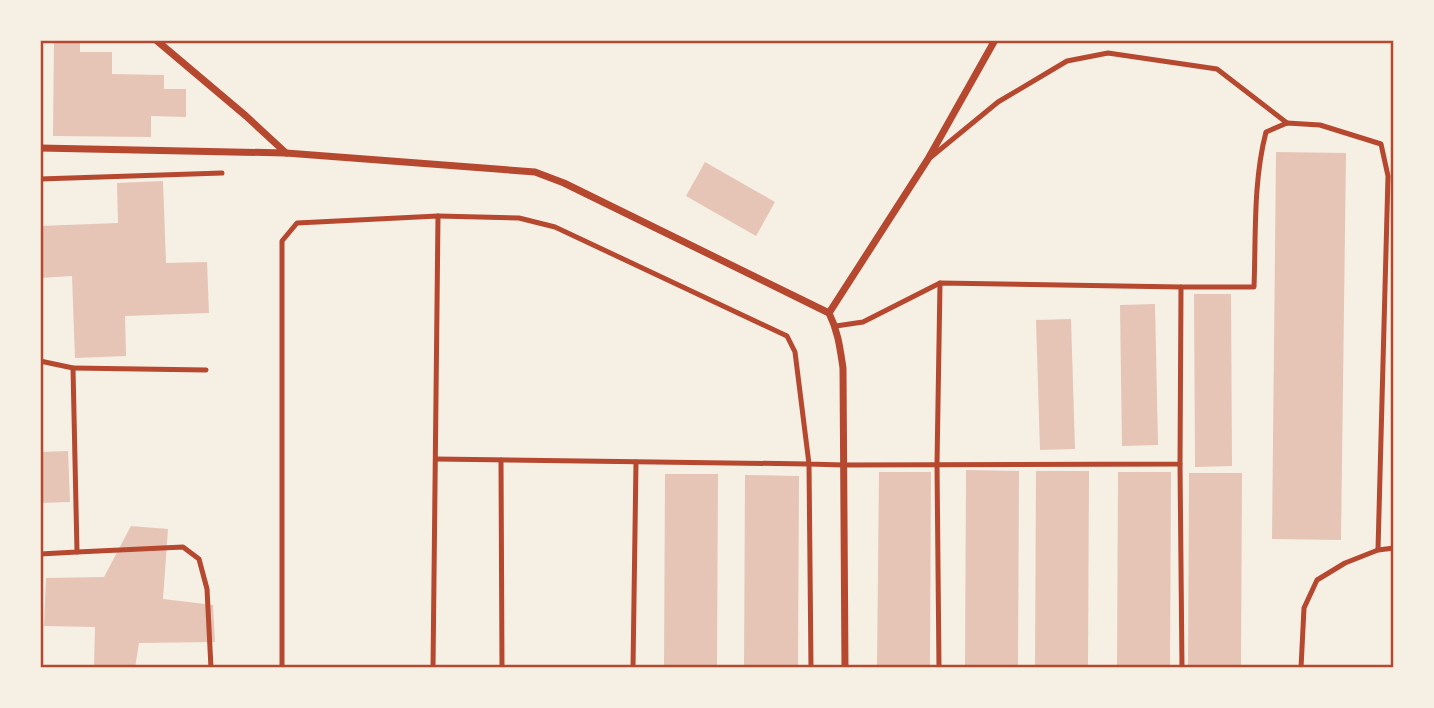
<svg xmlns="http://www.w3.org/2000/svg" width="1434" height="708" font-family="Poppins,sans-serif">
  <style>
    .building { fill: #e6c5b7 }
    .lines { fill: none; stroke-linecap: round; stroke-linejoin: round }
    .service { stroke: #b5482f; stroke-width: 5 }
    .minor { stroke: #b5482f; stroke-width: 7 }
    .neatline { fill: none; stroke: #b5482f; stroke-width: 2.5 }
  </style>
  <rect width="100%" height="100%" fill="#f6efe4"/>
  <g class="building">
    <path d="M54,41L80,42V52H112V74L164,75V89H186V117L151,116V137L53,136Z"/>
    <path d="M1276,152L1346,153L1341,540L1272,539Z"/>
    <path d="M705,162L775,202L756,236L686,196Z"/>
    <path d="M163,181L166,263L207,262L209,313L125,316L126,356L75,358L72,276L40,278V226L118,223L117,183Z"/>
    <path d="M1194,294H1231L1232,466L1195,467Z"/>
    <path d="M1155,304L1158,445L1122,446L1120,305Z"/>
    <path d="M1071,319L1075,449L1040,450L1036,320Z"/>
    <path d="M68,451L70,502L40,503V452Z"/>
    <path d="M966,470L1019,471L1018,668H965Z"/>
    <path d="M1036,471H1089L1088,668H1035Z"/>
    <path d="M879,472H931L930,668H877Z"/>
    <path d="M1118,472H1171L1170,668H1117Z"/>
    <path d="M1189,473H1242L1241,668H1188Z"/>
    <path d="M665,474H718L717,668H664Z"/>
    <path d="M745,475L799,476L798,668H744Z"/>
    <path d="M131,526L168,529L163,599L213,605L215,642L139,643L135,668H94L95,627L44,626L46,578L104,577Z"/>
  </g>
  <g class="lines">
    <g class="service">
      <path d="M931,157L998,102L1067,61L1108,53L1217,69L1287,123"/>
      <path d="M40,179L222,173"/>
      <path d="M438,216L519,218L555,227L787,336L795,352L809,464L843,465L1180,464L1181,287"/>
      <path d="M836,326L863,322L940,283L1181,287H1254C1256,236 1253,182 1266,132L1287,123L1320,125L1381,144L1388,176L1378,550"/>
      <path d="M40,361L73,368L77,552L40,554"/>
      <path d="M73,368L206,370"/>
      <path d="M436,459L809,464L811,668"/>
      <path d="M501,460L502,668"/>
      <path d="M1180,464L1182,668"/>
      <path d="M77,552L183,547L199,559L207,589L211,668"/>
      <path d="M282,668V241L297,223L438,216L433,668"/>
      <path d="M633,668L636,462"/>
      <path d="M939,668L937,464L940,283"/>
      <path d="M1301,668L1304,608L1317,580L1345,563L1378,550L1394,548"/>
    </g>
    <g class="minor">
      <path d="M156,40L246,116L286,153"/>
      <path d="M40,148L286,153L535,172L564,183L829,313C838,331 840,348 843,368L845,668"/>
      <path d="M829,313L928,159L995,40"/>
    </g>
  </g>
  <rect width="1434" height="708" fill="none" stroke="#f6efe4" stroke-width="84"/>
  <rect x="42" y="42" width="1350" height="624" class="neatline"/>
</svg>
